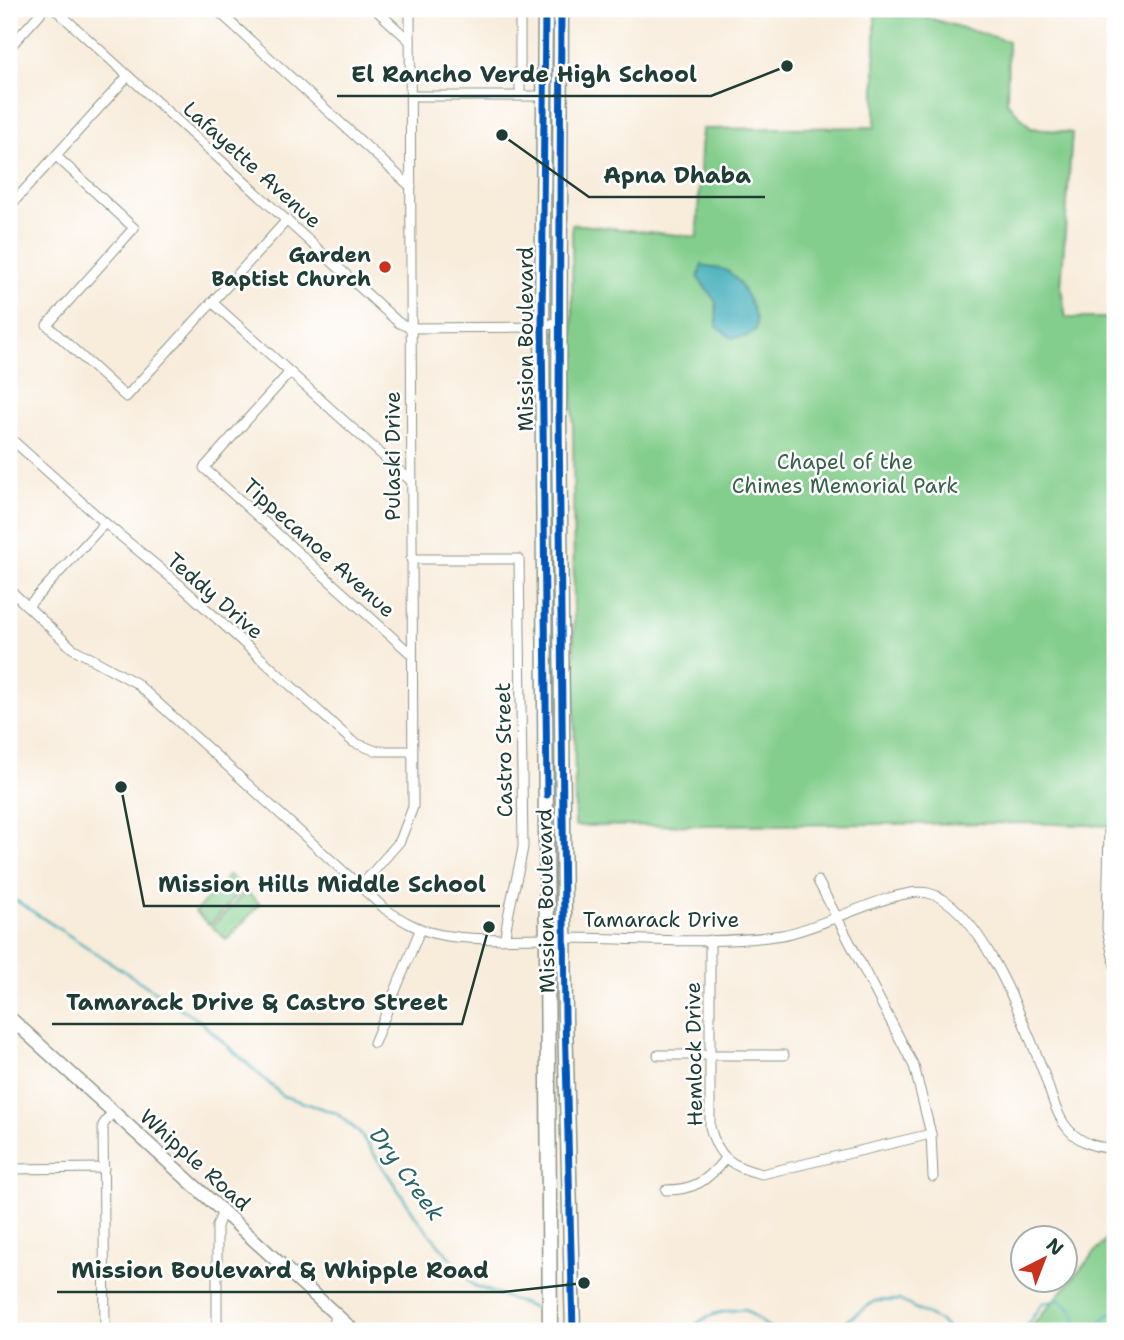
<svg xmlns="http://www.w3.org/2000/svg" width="1124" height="1340" font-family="'Shantell Sans',sans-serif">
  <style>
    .green { fill: #83ce8c; stroke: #518660; stroke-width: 2 }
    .water { fill: #3dacb9; stroke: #2e7476; stroke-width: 2 }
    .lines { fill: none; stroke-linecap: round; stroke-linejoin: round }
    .stream { stroke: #3dacb9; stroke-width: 2.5 }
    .street-casing { stroke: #8c9488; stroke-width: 11 }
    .secondary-casing { stroke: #8c9488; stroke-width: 15 }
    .primary-casing { stroke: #8c9488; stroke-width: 17 }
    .street { stroke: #fff; stroke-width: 9 }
    .secondary { stroke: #fff; stroke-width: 12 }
    .primary { stroke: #fff; stroke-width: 14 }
    .cycleway-casing { stroke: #fff; stroke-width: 11 }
    .cycleway { stroke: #0057b8; stroke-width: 7 }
    .poi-dot { fill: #c8321e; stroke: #fff; stroke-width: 2.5 }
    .labels { text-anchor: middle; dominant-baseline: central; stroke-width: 5; stroke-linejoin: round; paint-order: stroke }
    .street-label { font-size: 21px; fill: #1f3d34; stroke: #fff }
    .poi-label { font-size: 21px; font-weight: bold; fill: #1f3d34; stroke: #fff; text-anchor: end }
    .park-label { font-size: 21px; fill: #38614a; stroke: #fff }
    .water-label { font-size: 23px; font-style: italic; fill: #2a6463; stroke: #fff }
    .leader { fill: none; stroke: #1f3d34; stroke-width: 2.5 }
    .callout-dot { fill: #1f3d34; stroke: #fff; stroke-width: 2.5 }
    .callout-label { font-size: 23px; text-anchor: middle; font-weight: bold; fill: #1f3d34; stroke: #fff; stroke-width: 5; stroke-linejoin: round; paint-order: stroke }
  </style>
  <rect width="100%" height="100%" fill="#fff"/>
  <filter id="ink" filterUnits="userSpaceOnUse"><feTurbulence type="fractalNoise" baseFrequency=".0143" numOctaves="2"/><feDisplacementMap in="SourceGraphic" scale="14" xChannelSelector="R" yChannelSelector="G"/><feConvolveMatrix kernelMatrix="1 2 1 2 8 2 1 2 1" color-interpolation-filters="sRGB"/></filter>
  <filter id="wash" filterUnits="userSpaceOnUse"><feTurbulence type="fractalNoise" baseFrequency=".00686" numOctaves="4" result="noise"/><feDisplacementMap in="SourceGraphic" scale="28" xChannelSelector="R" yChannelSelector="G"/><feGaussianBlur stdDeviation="1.57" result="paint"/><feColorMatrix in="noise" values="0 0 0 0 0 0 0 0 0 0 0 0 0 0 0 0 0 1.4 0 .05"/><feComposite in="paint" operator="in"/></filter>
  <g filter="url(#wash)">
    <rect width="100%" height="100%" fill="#f8ecdb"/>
    <g class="green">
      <path d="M875,9H897L1008,41L1007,102L1031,128L1072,133L1061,288L1066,318H1115V826L1025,823L575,826L572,224L697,237L702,129L875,127Z"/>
      <path d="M229,875L243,888L210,925L195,912Z"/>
      <path d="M246,891L260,904L227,940L212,927Z"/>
      <path d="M1115,1231V1331H1028L1107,1238Z"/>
    </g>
    <path class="water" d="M702,264C710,270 720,266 729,272C741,281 759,314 756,329L748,336L732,338L717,327L716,302L698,278Z"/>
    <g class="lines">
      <g class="stream">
        <path d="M9,896L200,1021L283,1096L336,1113L360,1133L419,1221L473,1285L534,1308"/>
        <path d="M589,1326L690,1331"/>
        <path d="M690,1331C705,1313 723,1311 745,1309L773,1331"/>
        <path d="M805,1331L842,1324L875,1301L899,1300L941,1322L950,1331"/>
        <path d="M1023,1331L1043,1303L1060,1300L1072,1309L1080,1331"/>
        <path d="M1092,1331L1109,1314L1115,1313"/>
      </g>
    </g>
  </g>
  <g filter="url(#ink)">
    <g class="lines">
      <g class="street-casing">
        <g id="street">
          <path d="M55,9L399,323L411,328L542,327L558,322"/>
          <path d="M216,9L411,187"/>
          <path d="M375,9L410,41"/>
          <path d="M9,48L44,9"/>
          <path d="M520,95V9"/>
          <path d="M411,96H546"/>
          <path d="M56,156L134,228L47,325L126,397L287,220"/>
          <path d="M9,207L128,76"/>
          <path d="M212,302L411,481"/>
          <path d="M290,372L204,468L410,653"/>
          <path d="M9,437L105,523L180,585L353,742L376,751H412"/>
          <path d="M411,559H519L523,847C518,878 508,906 505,938"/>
          <path d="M9,589L72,648L136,683L385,909C403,921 420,931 442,935C482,942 524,937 564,938C636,938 711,946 782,935C821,929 896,886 928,893C980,904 1025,1025 1043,1071C1050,1089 1055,1114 1068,1129C1078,1141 1100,1151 1115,1146"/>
          <path d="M28,606L105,523"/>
          <path d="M1109,827L1107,929L1115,966"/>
          <path d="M818,881L914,1066L931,1134L933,1177"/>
          <path d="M360,887L400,841L413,807L410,9"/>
          <path d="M710,940V1127C718,1158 732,1167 762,1174L931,1134"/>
          <path d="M374,1043L420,930"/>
          <path d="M658,1055H784"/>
          <path d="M9,1169L104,1168"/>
          <path d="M666,1190C694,1190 707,1181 724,1160"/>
          <path d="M105,1331L103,1125L113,1111"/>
          <path d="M217,1331V1226L223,1211"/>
          <path d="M329,1331L337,1316"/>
        </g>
      </g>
      <g class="secondary-casing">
        <path id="secondary" d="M9,1017L354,1331"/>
      </g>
      <g class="primary-casing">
        <g id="primary">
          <path d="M545,9L542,327L550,1331"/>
          <path d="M561,9L559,416L565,1018L573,1331"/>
        </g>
      </g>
      <use href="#street" class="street"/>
      <use href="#secondary" class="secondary"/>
      <use href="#primary" class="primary"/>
      <g class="cycleway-casing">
        <g id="cycleway">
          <path d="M545,9L542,327L547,795"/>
          <path d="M561,9L559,416L565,1018L573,1331"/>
        </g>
      </g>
      <use href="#cycleway" class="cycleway"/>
    </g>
  </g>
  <circle class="poi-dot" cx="385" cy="267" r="7"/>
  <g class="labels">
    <g class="street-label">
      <text transform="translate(252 165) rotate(42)">Lafayette Avenue</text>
      <text transform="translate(526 339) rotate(-90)">Mission Boulevard</text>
      <text transform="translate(393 456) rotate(-90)">Pulaski Drive</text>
      <text transform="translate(319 548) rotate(42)">Tippecanoe Avenue</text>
      <text transform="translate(215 596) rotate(41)">Teddy Drive</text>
      <text transform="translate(504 750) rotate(-91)">Castro Street</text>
      <text transform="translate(546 901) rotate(-91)">Mission Boulevard</text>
      <text x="661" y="920">Tamarack Drive</text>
      <text transform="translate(694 1054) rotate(-91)">Hemlock Drive</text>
      <text transform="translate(195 1160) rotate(42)">Whipple Road</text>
    </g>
    <g class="poi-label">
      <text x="371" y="255">Garden<tspan x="371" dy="24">Baptist Church</tspan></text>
    </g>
    <g class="park-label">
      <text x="845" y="462">Chapel of the<tspan x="845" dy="24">Chimes Memorial Park</tspan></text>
    </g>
    <g class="water-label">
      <text transform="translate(407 1174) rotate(54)">Dry Creek</text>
    </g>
  </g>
  <path class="leader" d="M787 66L711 96H337M502 135L589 197H765M121 787L144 906H500M489 927L462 1024H52M584 1283L503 1292H57"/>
  <g class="callout-dot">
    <circle cx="787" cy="66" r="7"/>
    <circle cx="502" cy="135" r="7"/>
    <circle cx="121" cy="787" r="7"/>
    <circle cx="489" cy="927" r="7"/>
    <circle cx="584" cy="1283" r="7"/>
  </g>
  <g class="callout-label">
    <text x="524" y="82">El Rancho Verde High School</text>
    <text x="677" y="183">Apna Dhaba</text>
    <text x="322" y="892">Mission Hills Middle School</text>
    <text x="257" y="1010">Tamarack Drive &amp; Castro Street</text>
    <text x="280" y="1278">Mission Boulevard &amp; Whipple Road</text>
  </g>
  <rect width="1124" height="1340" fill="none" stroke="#fff" stroke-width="35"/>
  <g transform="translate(1044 1259) rotate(42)"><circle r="33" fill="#ffffff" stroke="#a5b1ae" stroke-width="2"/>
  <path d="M0-5L12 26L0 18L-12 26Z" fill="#c8321e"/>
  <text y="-10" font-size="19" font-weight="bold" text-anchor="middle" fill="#1f3d34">N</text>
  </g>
</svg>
